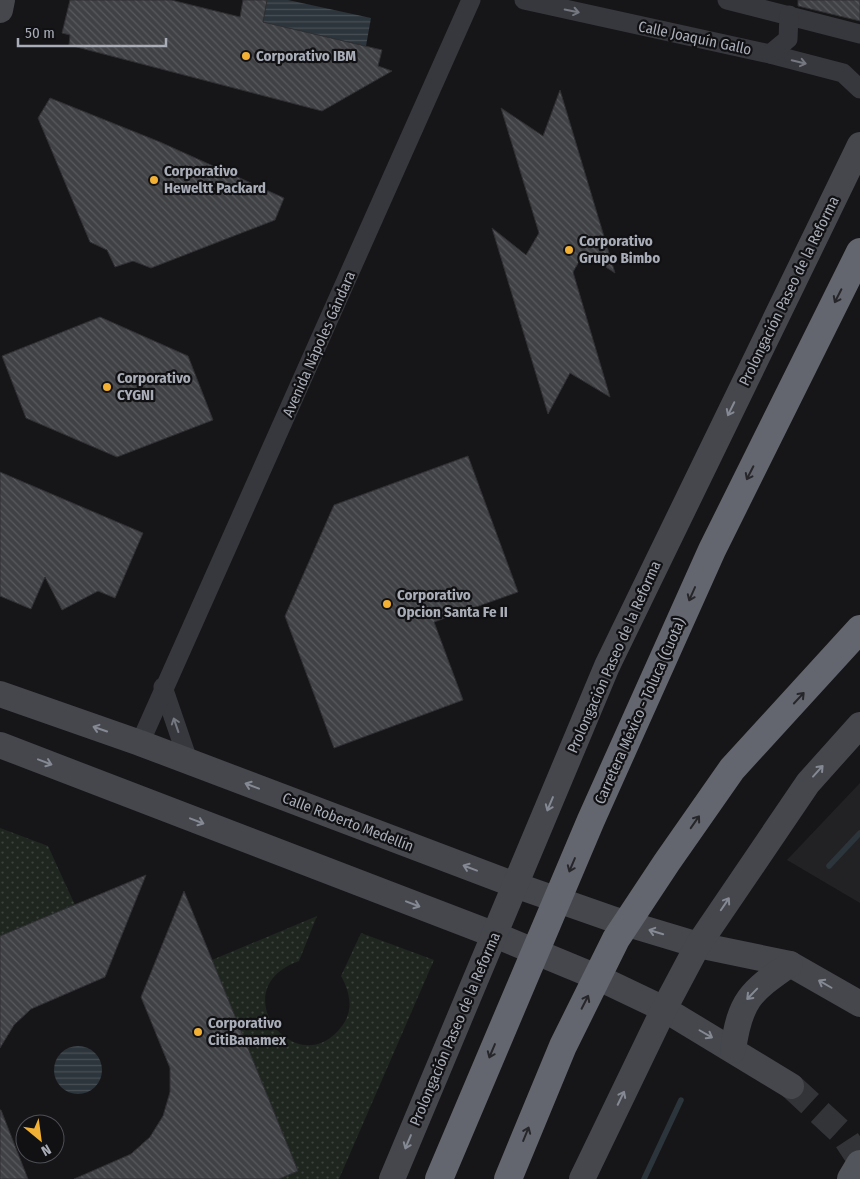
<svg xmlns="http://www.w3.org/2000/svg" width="860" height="1179" font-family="'Fira Sans Condensed',sans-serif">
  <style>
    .built { fill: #222225 }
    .grass { fill: url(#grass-dots) }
    .water { fill: url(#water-rules) }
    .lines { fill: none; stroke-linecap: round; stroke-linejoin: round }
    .stream { stroke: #2c353c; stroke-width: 5.5 }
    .building { fill: url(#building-back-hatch); stroke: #303034 }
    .secondary-tunnel { stroke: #333438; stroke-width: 26; stroke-dasharray: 26 13; stroke-linecap: butt }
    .street { stroke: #37383d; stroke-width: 19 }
    .secondary { stroke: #45474d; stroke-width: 26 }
    .primary { stroke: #53555c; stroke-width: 28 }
    .highway { stroke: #63666e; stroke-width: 28 }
    .oneway { stroke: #757881 }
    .oneway2 { stroke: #26262a }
    .oneway3 { stroke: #858993 }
    .poi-dot { fill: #f2b134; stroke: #111113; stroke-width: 2 }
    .labels { text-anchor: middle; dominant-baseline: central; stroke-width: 4.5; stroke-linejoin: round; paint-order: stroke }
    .street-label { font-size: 15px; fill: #a8adb8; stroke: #111113 }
    .poi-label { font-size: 15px; font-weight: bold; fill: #a8adb8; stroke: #111113; text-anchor: start }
  </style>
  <defs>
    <pattern id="grass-dots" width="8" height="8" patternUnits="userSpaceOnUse" patternTransform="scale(1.25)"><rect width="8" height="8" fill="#1e261f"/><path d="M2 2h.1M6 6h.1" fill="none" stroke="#3c433d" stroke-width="1.8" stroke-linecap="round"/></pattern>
    <pattern id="water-rules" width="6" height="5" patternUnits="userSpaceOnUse" patternTransform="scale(1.25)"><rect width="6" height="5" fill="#2c353c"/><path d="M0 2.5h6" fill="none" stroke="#485056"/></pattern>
    <pattern id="building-back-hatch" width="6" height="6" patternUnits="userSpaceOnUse" patternTransform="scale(1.25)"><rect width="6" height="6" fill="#404145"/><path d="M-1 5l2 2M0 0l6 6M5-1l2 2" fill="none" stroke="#595a5e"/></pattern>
  </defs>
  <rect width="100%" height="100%" fill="#161618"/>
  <path class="built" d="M860,783V903L787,860Z"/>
  <g class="grass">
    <path d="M0,828L48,846L75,905L0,936Z"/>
    <path d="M317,916L299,961C220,989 298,1086 342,1026C354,1010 350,992 341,976L361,933L434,960L339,1179H279L212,960Z"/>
  </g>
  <g class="water">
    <path d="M267,0H288L371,18L366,46L263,22Z"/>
    <circle cx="78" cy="1070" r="24"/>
  </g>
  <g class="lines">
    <g class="stream">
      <path d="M829,866L860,833"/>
      <path d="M644,1179L681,1100"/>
    </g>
  </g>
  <g class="building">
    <path d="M70,0H171L240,17L243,0H267L263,22L382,50L378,66L392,71L322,111L69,45L70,35L62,33Z"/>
    <path d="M798,0H860V21L798,6Z"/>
    <path d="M560,90L615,273L584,253L573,272L610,397L570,373L548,414L492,228L526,255L539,233L501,108L543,136Z"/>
    <path d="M50,98L160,142L284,198L275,220L151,268L133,261L115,267L107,250L90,242L38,118Z"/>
    <path d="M100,317L188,356L213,420L117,457L26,418L2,356Z"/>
    <path d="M468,456L518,592L434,622L463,700L334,748L285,616L334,505Z"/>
    <path d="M0,472L143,533L115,598L98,591L62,610L45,577L31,609L0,596Z"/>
    <path d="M146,875L105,977L31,1009L14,1025L0,1048V936Z"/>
    <path d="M184,891L298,1171L279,1179H74L131,1154L150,1137L163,1116L170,1092V1068L141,997Z"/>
    <path d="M0,1110H1L28,1179H0Z"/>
  </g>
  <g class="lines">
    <path class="secondary-tunnel" d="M791,1086L843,1134L860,1160"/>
    <g class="street">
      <path d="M524,0L770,54L843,73L860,89"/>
      <path d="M727,0L860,34"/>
      <path d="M770,54L788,39L789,15"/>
      <path d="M163,687L189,763"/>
      <path d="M140,743L471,0"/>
    </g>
    <g class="secondary">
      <path d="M0,10L2,0"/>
      <path d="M0,694L140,743L515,885L615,920L698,945L790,964L860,1004"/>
      <path d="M0,745L495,935L599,978L664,1009L791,1086"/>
      <path d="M733,1050C740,1000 750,992 790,964"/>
      <path d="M392,1179L607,666L860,145"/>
      <path d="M582,1179L664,1009L698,945L808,783L860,725"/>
    </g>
    <path class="primary" d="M851,1179L860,1164"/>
    <g class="highway">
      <path d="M439,1179L591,820L712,550L860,252"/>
      <path d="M508,1179L563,1046L616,939L667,862L732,769L860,629"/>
    </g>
  </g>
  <defs><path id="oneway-shaft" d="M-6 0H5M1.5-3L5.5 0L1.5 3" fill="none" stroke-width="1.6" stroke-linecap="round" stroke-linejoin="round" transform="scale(1.25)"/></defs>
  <g class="oneway">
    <use href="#oneway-shaft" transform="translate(572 11) rotate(12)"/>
    <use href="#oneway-shaft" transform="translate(799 62) rotate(14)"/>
    <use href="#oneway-shaft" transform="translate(176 725) rotate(-109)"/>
  </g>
  <g class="oneway2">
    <use href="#oneway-shaft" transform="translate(838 296) rotate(117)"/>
    <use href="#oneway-shaft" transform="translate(750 473) rotate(117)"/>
    <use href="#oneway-shaft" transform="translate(692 594) rotate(114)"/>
    <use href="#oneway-shaft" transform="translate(799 698) rotate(-47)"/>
    <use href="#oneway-shaft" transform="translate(695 822) rotate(-55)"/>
    <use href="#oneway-shaft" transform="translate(572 865) rotate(113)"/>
    <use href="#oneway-shaft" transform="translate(585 1002) rotate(-63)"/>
    <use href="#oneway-shaft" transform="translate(492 1051) rotate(113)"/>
    <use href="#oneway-shaft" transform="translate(526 1134) rotate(-68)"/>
  </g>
  <g class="oneway3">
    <use href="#oneway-shaft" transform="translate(731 409) rotate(116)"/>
    <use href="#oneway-shaft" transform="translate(100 729) rotate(-161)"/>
    <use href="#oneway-shaft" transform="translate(45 762) rotate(21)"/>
    <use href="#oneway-shaft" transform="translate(818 771) rotate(-48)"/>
    <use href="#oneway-shaft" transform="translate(252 786) rotate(-159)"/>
    <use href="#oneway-shaft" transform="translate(550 804) rotate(113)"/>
    <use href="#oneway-shaft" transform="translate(197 821) rotate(21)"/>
    <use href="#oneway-shaft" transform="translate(470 868) rotate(-159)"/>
    <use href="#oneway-shaft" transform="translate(413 904) rotate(21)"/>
    <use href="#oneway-shaft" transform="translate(725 904) rotate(-56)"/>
    <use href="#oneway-shaft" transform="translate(656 932) rotate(-163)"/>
    <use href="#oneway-shaft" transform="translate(825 984) rotate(-150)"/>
    <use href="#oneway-shaft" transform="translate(752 994) rotate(134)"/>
    <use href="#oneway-shaft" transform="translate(706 1034) rotate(30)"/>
    <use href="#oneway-shaft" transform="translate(621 1098) rotate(-64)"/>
    <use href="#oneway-shaft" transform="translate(408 1142) rotate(113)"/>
  </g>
  <g class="poi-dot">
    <circle cx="246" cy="56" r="5"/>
    <circle cx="154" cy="180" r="5"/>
    <circle cx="569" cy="250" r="5"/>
    <circle cx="107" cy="387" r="5"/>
    <circle cx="387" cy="604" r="5"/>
    <circle cx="198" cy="1032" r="5"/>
  </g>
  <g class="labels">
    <g class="street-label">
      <text transform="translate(695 38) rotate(12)">Calle Joaquín Gallo</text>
      <text transform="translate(789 291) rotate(-64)">Prolongación Paseo de la Reforma</text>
      <text transform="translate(319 344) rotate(-66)">Avenida Nápoles Gándara</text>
      <text transform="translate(614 657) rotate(-66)">Prolongación Paseo de la Reforma</text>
      <text transform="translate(640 711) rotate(-66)">Carretera México - Toluca (Cuota)</text>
      <text transform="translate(348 822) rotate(21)">Calle Roberto Medellín</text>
      <text transform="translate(455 1029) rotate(-67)">Prolongación Paseo de la Reforma</text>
    </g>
    <g class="poi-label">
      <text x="256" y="56">Corporativo IBM</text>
      <text x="164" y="171">Corporativo<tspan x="164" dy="17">Heweltt Packard</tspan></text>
      <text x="579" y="241">Corporativo<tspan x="579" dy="17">Grupo Bimbo</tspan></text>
      <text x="117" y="378">Corporativo<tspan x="117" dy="17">CYGNI</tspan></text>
      <text x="397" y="595">Corporativo<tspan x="397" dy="17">Opcion Santa Fe II</tspan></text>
      <text x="208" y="1023">Corporativo<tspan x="208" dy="17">CitiBanamex</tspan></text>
    </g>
  </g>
  <g transform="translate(40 1139) rotate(151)"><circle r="24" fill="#111113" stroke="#4d4f55"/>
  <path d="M0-4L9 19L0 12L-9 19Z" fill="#f2b134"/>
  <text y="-8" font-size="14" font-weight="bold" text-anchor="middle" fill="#a8adb8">N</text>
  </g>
  <path d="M18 38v8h148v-8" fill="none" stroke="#a8adb8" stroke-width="2.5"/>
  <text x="25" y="38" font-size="15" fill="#a8adb8" stroke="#111113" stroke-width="4" paint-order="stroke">50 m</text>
</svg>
